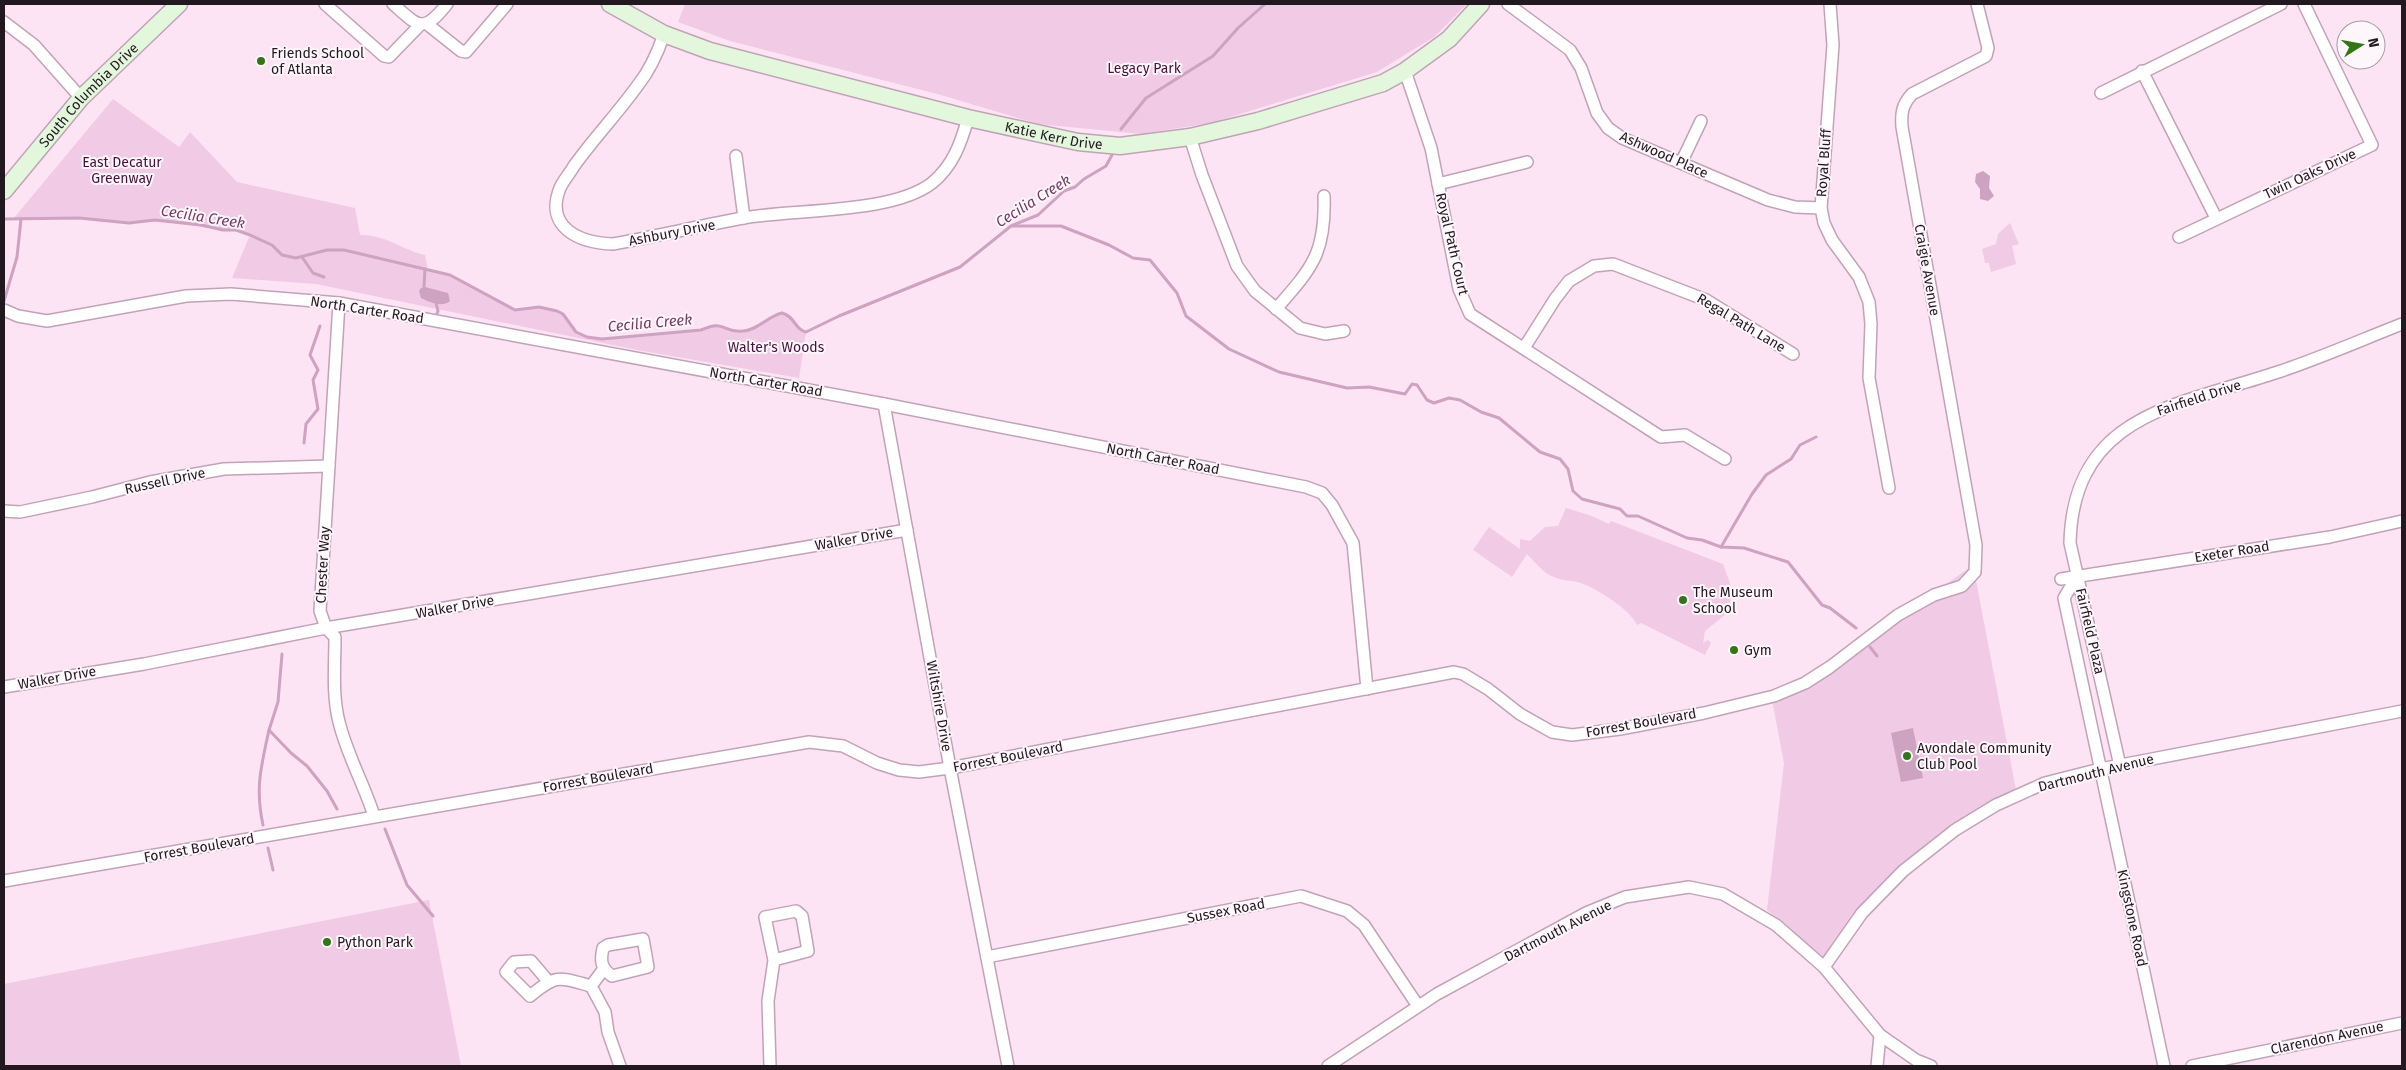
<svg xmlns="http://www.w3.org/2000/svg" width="2406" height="1070" font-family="'Fira Sans',sans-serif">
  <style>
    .green { fill: #f1cae5 }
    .water { fill: #cea2c1 }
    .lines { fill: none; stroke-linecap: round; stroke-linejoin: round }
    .stream { stroke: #cea2c1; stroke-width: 3 }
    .street-casing { stroke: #c0a3b7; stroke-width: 14 }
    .secondary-casing { stroke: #c0a3b7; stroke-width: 19 }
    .street { stroke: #fff; stroke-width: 11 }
    .secondary { stroke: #e3f7dc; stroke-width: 16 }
    .poi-dot { fill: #337616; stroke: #fdf7fb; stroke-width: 2 }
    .labels { text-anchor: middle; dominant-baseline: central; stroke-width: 4; stroke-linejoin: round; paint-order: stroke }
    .poi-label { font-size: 14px; fill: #22181f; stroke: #fdf7fb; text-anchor: start }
    .park-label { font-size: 14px; fill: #45113a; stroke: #fdf7fb }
    .street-label { font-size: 14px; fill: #22181f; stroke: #fdf7fb }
    .water-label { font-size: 15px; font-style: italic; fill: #733b65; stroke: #fdf7fb }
  </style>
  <rect width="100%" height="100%" fill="#fce4f4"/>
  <g class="green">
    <path d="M685,4H1467L1434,37L1377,72L1211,123L1141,134L1038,124L941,95L730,41L678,22Z"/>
    <path d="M113,99L179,147L190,132L237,182L355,208L360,235C385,234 402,250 425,255L428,270L459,279L515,310L539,307L557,311L563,314L576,332L587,337L602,339L701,330L714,324L729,330L748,331L778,314H787L799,329L806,332L799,378L637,350L316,284L232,278L250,235L236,230H223L155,220L129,223L79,218L13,219Z"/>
    <path d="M2010,223L2019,244L2012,246L2016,264L1991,272L1989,263H1985L1982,249L1996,244L1998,234Z"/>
    <path d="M1566,508L1592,516L1609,524L1611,521L1723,564L1733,592L1726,614L1705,631L1703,643L1708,640L1711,643L1705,655L1641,623L1637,625C1630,609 1597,589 1581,583C1572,580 1562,581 1554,577C1544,574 1534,561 1527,554L1512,577L1473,550L1489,527L1520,549V539L1530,541L1545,527L1558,526Z"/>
    <path d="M1973,565L2016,790L1909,863L1822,958L1767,910L1784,763L1772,700L1794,693Z"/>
    <path d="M429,900L461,1066H4V984Z"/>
  </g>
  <g class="water">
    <path d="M1983,171L1990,176L1989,188L1994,196L1988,201L1980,199V189L1975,182L1976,174Z"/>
    <path d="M425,287L448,293L450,301C442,308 429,302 421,298L419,291L421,288Z"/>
    <path d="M1913,728L1923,778L1901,782L1891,733Z"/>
  </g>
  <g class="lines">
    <g class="stream">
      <path d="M1121,129L1146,98L1213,56L1238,28L1265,4"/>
      <path d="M4,219L79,218L129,223L155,220L201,225L223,230H236L250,235L272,245L282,255L296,258L327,250H344L450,275L515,310L539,307L557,311L563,314L576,332L587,337L602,339L701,330C727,319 721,333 743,331C758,330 768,316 782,313C795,316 795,330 806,332L839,316L960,267L1011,226L1038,215L1064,191L1075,187L1084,179L1106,166L1112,155"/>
      <path d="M1013,226H1061L1109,245L1133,258L1150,260L1177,293L1186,316L1229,349L1279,372L1347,388L1369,387L1405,394L1412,384L1417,385L1427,400L1434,403L1449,398L1460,400L1481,412L1499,418L1540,452L1560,459L1568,469L1573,491L1582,499L1620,509L1627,516H1638L1687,538L1702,540L1721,547L1744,548L1788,562L1822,605L1830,608L1856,628"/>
      <path d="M302,257L313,273L324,277"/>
      <path d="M424,287L425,269"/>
      <path d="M4,301L17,257L21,219"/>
      <path d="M436,316L438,311L436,303"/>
      <path d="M304,443L306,424L318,409L313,380L318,370L310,355L320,326"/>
      <path d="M1721,547L1752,494L1766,475L1791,459L1800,445L1816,437"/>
      <path d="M1870,647L1877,656"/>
      <path d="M282,654L278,702L269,730L291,753L307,766L327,791L337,809"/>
      <path d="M263,825C255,788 261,767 269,730"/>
      <path d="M385,829L407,885L433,916"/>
      <path d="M268,848L273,870"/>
    </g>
    <g class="street-casing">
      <g id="street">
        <path d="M325,4L384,56L389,57L421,24"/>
        <path d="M393,4C419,27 423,34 447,4"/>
        <path d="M1508,4L1570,50L1581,68L1597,113L1608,128L1622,138L1768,200L1795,207L1821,208"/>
        <path d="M1830,4L1833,45L1821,208L1824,223L1832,240L1859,277L1869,302L1871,324L1869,378L1889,488"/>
        <path d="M4,22L34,45L81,98"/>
        <path d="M427,24L461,51L466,52L507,4"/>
        <path d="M664,34C658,52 650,70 638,85C618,113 594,138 574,166C570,173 563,181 560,188C544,228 580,243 613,244C657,236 700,226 743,218C794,209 892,214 932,183C953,166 961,143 968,118"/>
        <path d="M1405,71L1431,148L1459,289L1470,314L1661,437L1685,435L1725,459"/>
        <path d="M2142,71L2216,218"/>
        <path d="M2101,93L2281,4"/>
        <path d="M1190,137L1202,175L1237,266L1255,291L1300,328L1325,334L1344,331"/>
        <path d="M736,156L744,218"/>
        <path d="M1681,163L1701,121"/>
        <path d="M1438,184L1527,162"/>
        <path d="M2179,237L2372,145L2304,4"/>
        <path d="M339,303L320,611L326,628L335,637C335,665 332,695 339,722C347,755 364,784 374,816"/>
        <path d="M1276,309C1312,268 1326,253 1324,196"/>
        <path d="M4,310L18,316L47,321L186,296L231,294L339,303L884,404L1306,487L1322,493L1332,505L1353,543L1367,689"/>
        <path d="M1524,348L1555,299L1569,281L1594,266L1613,264L1706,300L1793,354"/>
        <path d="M884,404L950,768L1008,1066"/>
        <path d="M4,511L20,512L92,497L150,482L224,469L329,466"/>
        <path d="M2077,576L2064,598L2164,1066"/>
        <path d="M2061,579L2330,537L2402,521"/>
        <path d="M4,687L144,664L326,628L907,530"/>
        <path d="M2120,766L2070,543C2073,413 2180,405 2278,372C2320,358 2361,340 2402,324"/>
        <path d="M4,881L809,742L843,746L877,763L899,770L919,772L950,768L1454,672L1463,674L1488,689L1520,714L1552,732L1572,735L1620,729L1704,713L1774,696L1805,683L1830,667L1898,615L1934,595L1962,586L1975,572L1976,545L1902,127C1901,113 1902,105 1912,94L1986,56L1988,48L1977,4"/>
        <path d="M643,939L648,967L612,976C601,968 600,961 603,948L608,945Z"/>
        <path d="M987,957L1301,896L1347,911L1364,925L1418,1006"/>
        <path d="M1824,967L1862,913L1903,871L1955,830L1996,805L2045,783L2100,769L2402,711"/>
        <path d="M603,970L591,986L605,1012L608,1032L620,1066"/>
        <path d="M548,981L531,961L514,962L506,972L530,996C557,974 558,977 591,986"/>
        <path d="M1880,1035L1916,1060L1931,1066"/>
        <path d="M770,1066L768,1001L774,960L765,917L796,911L802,916L808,951L774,960"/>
        <path d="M1328,1066L1437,994L1586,913L1625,897L1689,887L1723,894L1776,925L1824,967L1880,1035L1877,1066"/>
        <path d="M2192,1066L2402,1023"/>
      </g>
    </g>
    <g class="secondary-casing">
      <g id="secondary">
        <path id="s1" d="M610,4L664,34L710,51L968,118L1078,142L1120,146L1190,137L1258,121L1383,83L1405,71L1449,39L1481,4"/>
        <path id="s2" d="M4,191L81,98L179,4"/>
      </g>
    </g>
    <use href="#street" class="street"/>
    <use href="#secondary" class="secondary"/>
  </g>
  <g class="poi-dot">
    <circle cx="261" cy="61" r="5"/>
    <circle cx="1683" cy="600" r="5"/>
    <circle cx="1734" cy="650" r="5"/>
    <circle cx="1907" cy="756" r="5"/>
    <circle cx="327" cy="942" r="5"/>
  </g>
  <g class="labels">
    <g class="poi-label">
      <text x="271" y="53">Friends School<tspan x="271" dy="16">of Atlanta</tspan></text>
      <text x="1693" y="592">The Museum<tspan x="1693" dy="16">School</tspan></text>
      <text x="1744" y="650">Gym</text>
      <text x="1917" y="748">Avondale Community<tspan x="1917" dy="16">Club Pool</tspan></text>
      <text x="337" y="942">Python Park</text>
    </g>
    <g class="park-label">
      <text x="1144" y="68">Legacy Park</text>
      <text x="122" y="162">East Decatur<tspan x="122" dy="16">Greenway</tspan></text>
      <text x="776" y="347">Walter's Woods</text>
    </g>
    <g class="street-label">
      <text stroke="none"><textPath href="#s2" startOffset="128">South Columbia Drive</textPath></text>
      <text stroke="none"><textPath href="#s1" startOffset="465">Katie Kerr Drive</textPath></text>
      <text transform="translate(1664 155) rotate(24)">Ashwood Place</text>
      <text transform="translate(1824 163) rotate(-86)">Royal Bluff</text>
      <text transform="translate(2310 174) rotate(-25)">Twin Oaks Drive</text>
      <text transform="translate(672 233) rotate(-11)">Ashbury Drive</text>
      <text transform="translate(1452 244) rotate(77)">Royal Path Court</text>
      <text transform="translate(1927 270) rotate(80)">Craigie Avenue</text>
      <text transform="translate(367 310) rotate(9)">North Carter Road</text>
      <text transform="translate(1741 323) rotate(31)">Regal Path Lane</text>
      <text transform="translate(766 382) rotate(10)">North Carter Road</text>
      <text transform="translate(2199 398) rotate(-18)">Fairfield Drive</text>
      <text transform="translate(1163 459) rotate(11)">North Carter Road</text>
      <text transform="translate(165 481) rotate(-12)">Russell Drive</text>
      <text transform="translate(854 539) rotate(-10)">Walker Drive</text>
      <text transform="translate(2232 552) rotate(-9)">Exeter Road</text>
      <text transform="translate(323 565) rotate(-87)">Chester Way</text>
      <text transform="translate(455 607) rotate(-10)">Walker Drive</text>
      <text transform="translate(2090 631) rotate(77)">Fairfield Plaza</text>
      <text transform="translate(57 678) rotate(-10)">Walker Drive</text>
      <text transform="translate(939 706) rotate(80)">Wiltshire Drive</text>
      <text transform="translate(1641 723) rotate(-10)">Forrest Boulevard</text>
      <text transform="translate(1008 757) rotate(-11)">Forrest Boulevard</text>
      <text transform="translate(2096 773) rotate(-14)">Dartmouth Avenue</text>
      <text transform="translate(598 778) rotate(-10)">Forrest Boulevard</text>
      <text transform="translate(199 848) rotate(-10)">Forrest Boulevard</text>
      <text transform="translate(1226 911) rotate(-11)">Sussex Road</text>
      <text transform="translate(2132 918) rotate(78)">Kingstone Road</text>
      <text transform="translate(1558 931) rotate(-27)">Dartmouth Avenue</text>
      <text transform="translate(2327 1038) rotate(-12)">Clarendon Avenue</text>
    </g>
    <g class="water-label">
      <text transform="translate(1033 201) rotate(-32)">Cecilia Creek</text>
      <text transform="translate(203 217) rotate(9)">Cecilia Creek</text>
      <text transform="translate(650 323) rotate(-5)">Cecilia Creek</text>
    </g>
  </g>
  <rect width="2406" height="1070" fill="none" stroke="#22181f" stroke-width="10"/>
  <g transform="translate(2361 45) rotate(79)"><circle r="24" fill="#fdf7fb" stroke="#a59ea3"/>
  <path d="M0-4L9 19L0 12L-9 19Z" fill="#337616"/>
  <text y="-8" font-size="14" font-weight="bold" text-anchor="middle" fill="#22181f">N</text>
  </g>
</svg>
